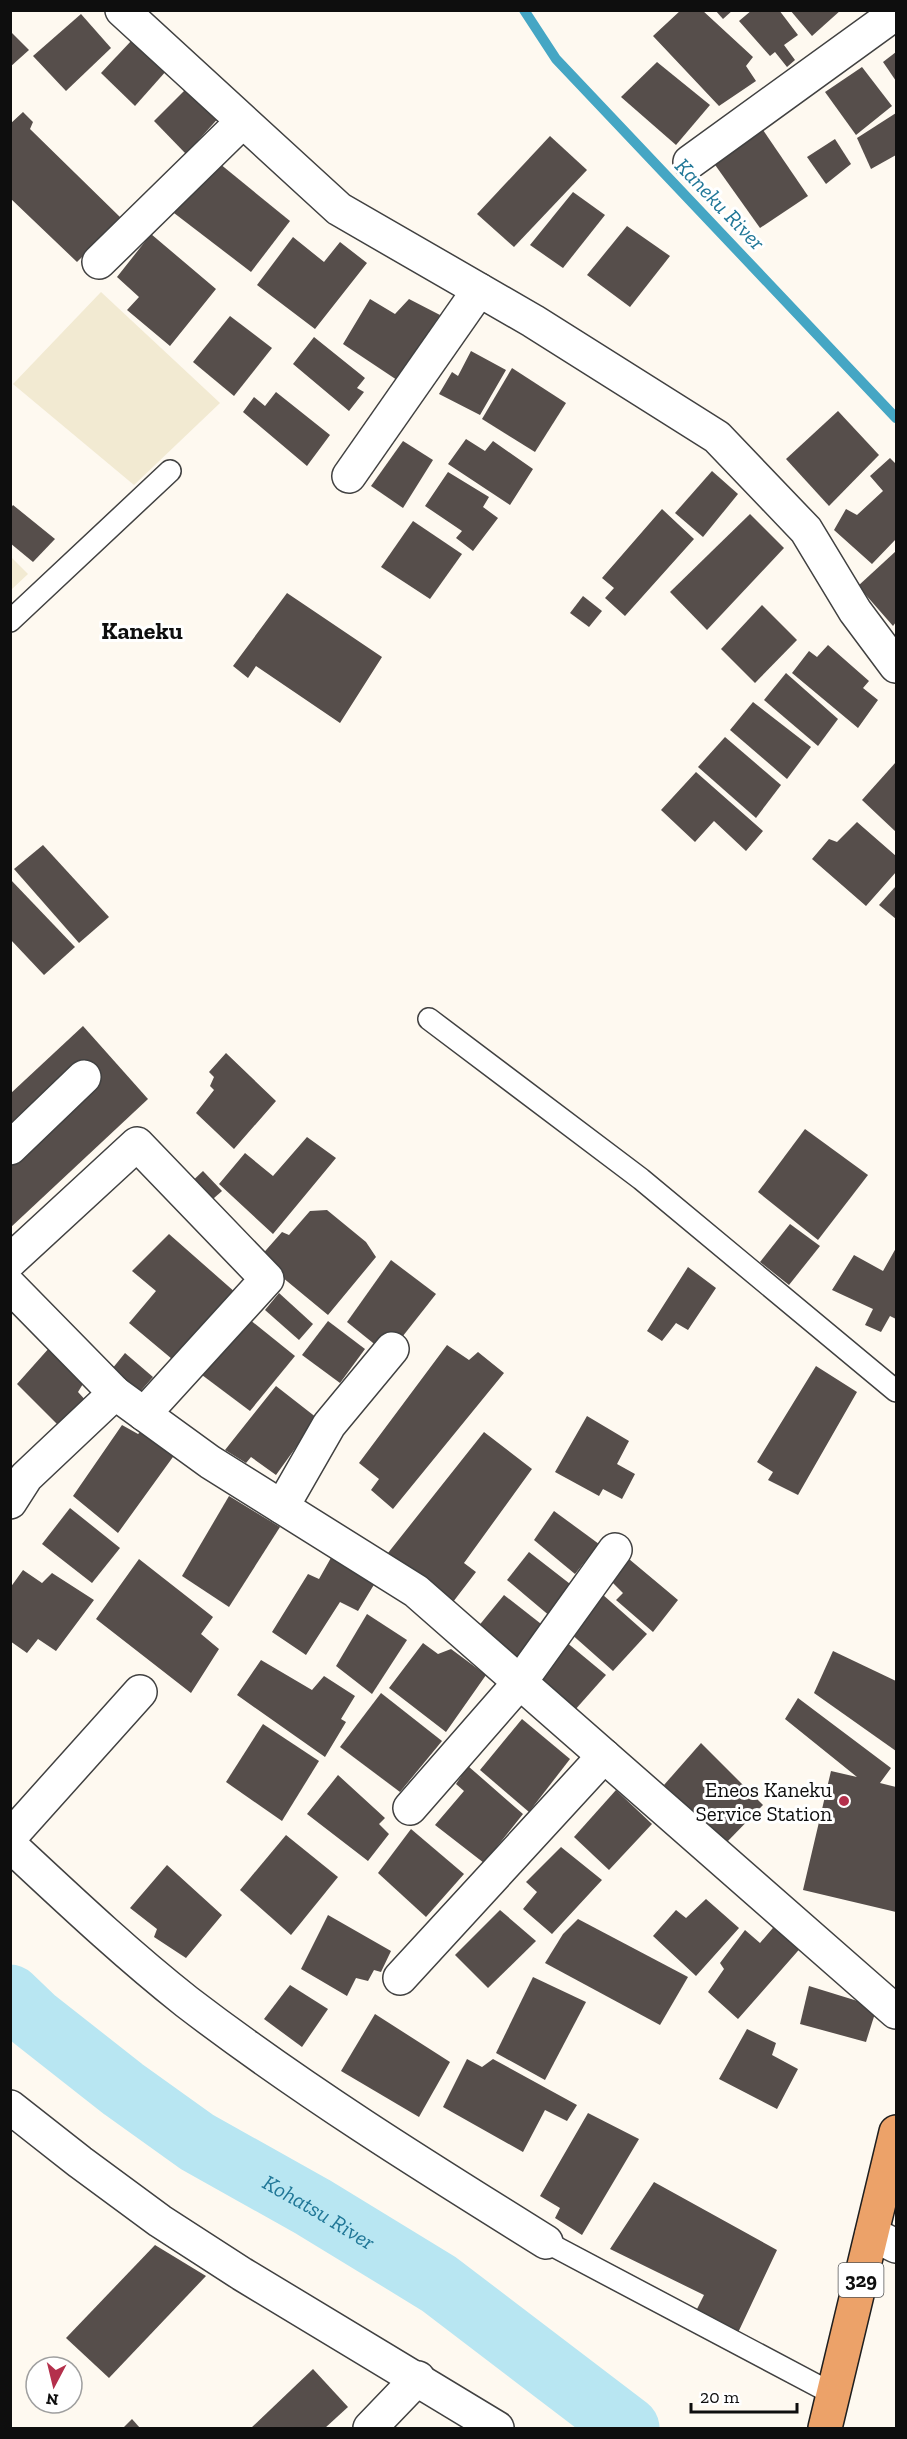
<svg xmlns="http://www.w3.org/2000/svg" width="907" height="2439" font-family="'Zilla Slab',serif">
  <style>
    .farmland { fill: #f2ead2 }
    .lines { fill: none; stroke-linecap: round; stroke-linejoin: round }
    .stream { stroke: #45a6c4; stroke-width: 10 }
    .river { stroke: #b8e6f2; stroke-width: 63 }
    .building { fill: #564e4b }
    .service-casing { stroke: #414141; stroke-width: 24 }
    .minor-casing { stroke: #414141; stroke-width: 36 }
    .tertiary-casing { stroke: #414141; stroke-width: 36 }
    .trunk-casing { stroke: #1f1f1f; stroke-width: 36 }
    .service { stroke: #fff; stroke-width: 21 }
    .minor { stroke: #fff; stroke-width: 33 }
    .tertiary { stroke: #fff; stroke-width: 33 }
    .trunk { stroke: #eca269; stroke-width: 33 }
    .poi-dot { fill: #b4304c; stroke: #fff; stroke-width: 2 }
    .labels { text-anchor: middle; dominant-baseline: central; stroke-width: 6; stroke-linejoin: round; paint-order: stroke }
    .shield { fill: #fff; stroke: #565656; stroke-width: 1.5 }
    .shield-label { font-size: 20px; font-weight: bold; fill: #0e0e0e }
    .poi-label { font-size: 21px; fill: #0e0e0e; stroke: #fff; text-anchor: end }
    .water-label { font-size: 22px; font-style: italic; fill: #207797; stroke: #fff }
    .quarter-label { font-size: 24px; font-weight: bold; fill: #0e0e0e; stroke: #fff }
  </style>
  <rect width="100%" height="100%" fill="#fef9f0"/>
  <g class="farmland">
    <path d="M101,292L220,403L134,485L13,384Z"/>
    <path d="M11,557L28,574L11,590Z"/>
  </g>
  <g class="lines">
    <path class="stream" d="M524,10L556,59L896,418"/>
    <path class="river" id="s1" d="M10,1996L34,2019L123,2089L197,2142L313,2207L439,2284L628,2428"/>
  </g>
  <g class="building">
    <path d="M681,10H702L753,57L746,66L756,81L719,106L653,36Z"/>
    <path d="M715,10H733L723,19Z"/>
    <path d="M752,10H779L798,35L784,45L795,60L787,67L775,52L770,56L739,21Z"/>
    <path d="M790,10H841L812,36Z"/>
    <path d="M81,14L111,48L66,91L33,56Z"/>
    <path d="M10,31L29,50L10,67Z"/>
    <path d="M132,40L167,70L135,106L101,73Z"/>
    <path d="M896,52V81L883,62Z"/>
    <path d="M657,62L710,105L676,145L621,97Z"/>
    <path d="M862,67L892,106L856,135L825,92Z"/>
    <path d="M191,84L222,114L186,154L154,121Z"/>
    <path d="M23,112L33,122L30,129L121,218L77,262L10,198V124Z"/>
    <path d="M896,113V155L871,169L857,138Z"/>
    <path d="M763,130L808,196L760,228L713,162Z"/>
    <path d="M550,136L587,170L514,247L477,214Z"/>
    <path d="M835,139L851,164L826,184L807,157Z"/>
    <path d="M214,159L290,221L251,272L174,213Z"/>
    <path d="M573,192L605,215L563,268L530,245Z"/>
    <path d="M627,226L670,256L630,307L587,275Z"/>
    <path d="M151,234L216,289L170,346L127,310L139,297L117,277Z"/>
    <path d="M293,237L324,262L340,242L367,263L315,329L257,285Z"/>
    <path d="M370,299L395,314L409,299L440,315L397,380L343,344Z"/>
    <path d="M230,316L272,348L234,396L193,362Z"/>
    <path d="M314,337L365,378L357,388L364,392L349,411L293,364Z"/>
    <path d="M471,351L506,370L480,415L439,394L452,372L458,376Z"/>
    <path d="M512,368L566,403L535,452L482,419Z"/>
    <path d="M276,392L330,435L307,466L243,412L254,397L265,406Z"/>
    <path d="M838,411L879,455L829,506L786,459Z"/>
    <path d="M466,439L485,451L493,441L533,469L510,505L448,464Z"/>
    <path d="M403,441L433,460L403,508L371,486Z"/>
    <path d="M890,458L896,464V539L872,564L834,530L846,509L857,515L883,491L870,476Z"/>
    <path d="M712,471L738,494L703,537L675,513Z"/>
    <path d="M448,472L489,497L483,507L498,518L473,551L456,538L462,531L425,506Z"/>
    <path d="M13,505L55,539L33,562L10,543V509Z"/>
    <path d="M662,509L694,539L625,616L605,598L614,588L602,578Z"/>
    <path d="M750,514L784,548L707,630L670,592Z"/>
    <path d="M413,521L462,554L430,599L381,567Z"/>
    <path d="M896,551V622L893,626L858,586Z"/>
    <path d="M287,593L382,657L340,723L256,666L248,678L233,666Z"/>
    <path d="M583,596L602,611L589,627L570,613Z"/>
    <path d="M762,605L797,640L755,683L721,649Z"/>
    <path d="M828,645L869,681L863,688L878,700L858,728L792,673L809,651L817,657Z"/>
    <path d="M786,673L838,719L818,746L764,700Z"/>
    <path d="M753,702L811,747L787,779L730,730Z"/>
    <path d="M725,737L781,785L756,818L698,767Z"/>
    <path d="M896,762V832L862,800Z"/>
    <path d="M696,772L763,831L746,851L714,821L695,842L661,810Z"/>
    <path d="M857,822L896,856V872L866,906L812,859L829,839L837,842Z"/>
    <path d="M43,845L109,917L79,943L14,869Z"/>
    <path d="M10,879L75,947L44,975L10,939Z"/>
    <path d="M896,886V919L879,905Z"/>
    <path d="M83,1026L148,1099L10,1228V1094Z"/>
    <path d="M226,1053L276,1101L234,1149L196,1113L214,1090L210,1086L214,1077L209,1072Z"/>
    <path d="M805,1129L868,1175L818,1240L758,1192Z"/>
    <path d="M307,1137L336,1158L273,1234L219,1184L245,1153L273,1176Z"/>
    <path d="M203,1171L222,1191L205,1206L185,1188Z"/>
    <path d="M327,1210L366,1242L376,1257L328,1315L259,1258L282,1232L289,1235L310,1211Z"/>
    <path d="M790,1224L820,1246L789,1285L760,1262Z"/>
    <path d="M169,1234L236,1293L172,1359L129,1323L156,1291L132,1271Z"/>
    <path d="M896,1248V1319L890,1316L881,1332L865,1325L873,1309L832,1290L854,1255L883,1271Z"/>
    <path d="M391,1260L436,1294L388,1355L347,1322Z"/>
    <path d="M688,1267L716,1288L688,1330L676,1323L662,1341L647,1331Z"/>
    <path d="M279,1293L313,1324L299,1340L265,1310Z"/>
    <path d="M249,1319L295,1356L250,1411L202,1375Z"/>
    <path d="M328,1321L365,1349L340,1383L302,1355Z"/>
    <path d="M447,1345L469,1360L478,1352L504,1373L393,1509L371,1490L379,1479L359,1463Z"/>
    <path d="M50,1347L86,1379L78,1392L88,1403L63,1430L17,1384Z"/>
    <path d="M125,1353L153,1377L139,1393L112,1369Z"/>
    <path d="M816,1366L857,1392L798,1495L768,1480L773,1472L757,1462Z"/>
    <path d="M276,1386L317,1418L276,1475L251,1457L246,1463L225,1450Z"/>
    <path d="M587,1416L629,1441L617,1464L635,1474L622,1499L603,1489L599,1496L555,1472Z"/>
    <path d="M122,1425L138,1434L144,1429L178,1450L118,1533L73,1496Z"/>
    <path d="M484,1432L532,1469L464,1563L476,1572L453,1602L388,1553Z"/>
    <path d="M229,1496L280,1527L229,1607L182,1576Z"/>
    <path d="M70,1508L120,1548L92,1583L42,1544Z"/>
    <path d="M554,1511L599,1544L575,1574L534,1540Z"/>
    <path d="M529,1552L574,1587L551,1617L507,1580Z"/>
    <path d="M332,1556L375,1583L358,1611L340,1602L306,1655L272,1632L308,1574L319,1579Z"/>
    <path d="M139,1559L213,1617L201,1634L219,1649L191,1693L96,1619Z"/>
    <path d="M629,1559L678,1600L653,1632L616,1600L623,1593L610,1580Z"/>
    <path d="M23,1570L42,1583L52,1573L94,1600L56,1651L38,1639L27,1653L10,1641V1588Z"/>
    <path d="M602,1594L647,1634L613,1671L569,1632Z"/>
    <path d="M504,1595L545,1627L516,1661L477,1628Z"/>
    <path d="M367,1614L407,1640L372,1694L336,1666Z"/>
    <path d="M565,1641L606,1675L574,1711L536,1678Z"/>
    <path d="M423,1643L438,1654L451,1649L486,1675L446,1732L389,1688Z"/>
    <path d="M833,1651L896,1681V1751L814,1693Z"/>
    <path d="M261,1660L312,1690L324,1676L355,1696L341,1719L346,1722L325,1757L237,1695Z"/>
    <path d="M381,1693L442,1741L400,1792L340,1747Z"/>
    <path d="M798,1698L891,1768L880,1783L896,1787V1912L803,1890L831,1771L857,1777L785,1719Z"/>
    <path d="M522,1719L570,1759L529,1812L480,1770Z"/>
    <path d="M263,1724L319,1761L282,1821L226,1782Z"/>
    <path d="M701,1743L763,1805L726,1843L664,1785Z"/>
    <path d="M468,1766L523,1814L484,1863L435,1825L464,1791L456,1784Z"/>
    <path d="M338,1775L385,1818L379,1824L389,1834L368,1861L307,1814Z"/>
    <path d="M616,1790L652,1824L609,1870L574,1837Z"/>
    <path d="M411,1829L464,1874L426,1917L378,1873Z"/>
    <path d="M286,1835L338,1877L291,1935L240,1890Z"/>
    <path d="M561,1847L602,1880L552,1934L523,1909L537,1892L526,1882Z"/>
    <path d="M167,1865L222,1915L186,1958L154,1937L157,1929L130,1908Z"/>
    <path d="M706,1899L739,1928L696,1976L653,1936L676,1910L686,1918Z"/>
    <path d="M500,1910L536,1941L488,1988L455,1955Z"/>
    <path d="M328,1915L391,1951L381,1972L374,1970L368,1981L356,1978L347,1996L301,1969Z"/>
    <path d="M578,1919L688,1977L660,2025L545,1963L563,1934Z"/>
    <path d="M778,1922L804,1944L738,2019L708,1992L724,1969L720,1963L745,1930L760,1943Z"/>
    <path d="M533,1977L586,2002L545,2080L496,2053Z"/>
    <path d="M290,1985L328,2009L302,2047L264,2019Z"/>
    <path d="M809,1986L877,2007L866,2042L800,2024Z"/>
    <path d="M375,2014L450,2062L419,2117L341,2071Z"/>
    <path d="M747,2029L776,2043L772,2055L798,2069L777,2109L719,2079Z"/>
    <path d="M467,2059L482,2067L493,2059L577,2105L567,2121L545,2110L523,2152L443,2107Z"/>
    <path d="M588,2113L639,2139L582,2235L555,2218L560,2208L540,2196Z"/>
    <path d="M654,2182L777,2250L735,2339L692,2319L704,2295L610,2249Z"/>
    <path d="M155,2245L206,2276L109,2378L66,2338Z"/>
    <path d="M313,2369L348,2407L325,2428H251Z"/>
    <path d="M132,2419L140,2428H123Z"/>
  </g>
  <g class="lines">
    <g class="service-casing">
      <g id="service">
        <path d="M10,621L170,471"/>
        <path d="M429,1019L641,1179L896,1391"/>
        <path d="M546,2242L833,2394"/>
      </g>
    </g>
    <g class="minor-casing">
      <g id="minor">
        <path d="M122,10L339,209L533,321L717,437L806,530L855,611L896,666"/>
        <path d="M690,162L896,13"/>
        <path d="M99,262L242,122"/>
        <path d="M349,476L479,290"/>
        <path d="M10,1148L84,1077"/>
        <path d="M10,1261L137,1144L267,1279L144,1414"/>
        <path d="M10,1286L115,1393L210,1462L416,1591L896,2012"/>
        <path d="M10,1502L26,1477L115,1393"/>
        <path d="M282,1507L329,1425L392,1349"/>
        <path d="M410,1808L520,1682L615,1550"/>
        <path d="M10,1837L140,1692"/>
        <path d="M10,1845C68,1899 125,1953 187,2002C302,2090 424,2166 546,2242"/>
        <path d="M400,1978L604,1756"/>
        <path d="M872,2234L896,2246"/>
        <path d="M370,2428L418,2378"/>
      </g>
    </g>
    <g class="tertiary-casing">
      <path id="tertiary" d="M10,2107L80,2162L160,2221L242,2274L497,2428"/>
    </g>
    <g class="trunk-casing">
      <path id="trunk" d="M825,2428L896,2132"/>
    </g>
    <use href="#service" class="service"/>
    <use href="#minor" class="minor"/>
    <use href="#tertiary" class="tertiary"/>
    <use href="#trunk" class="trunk"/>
  </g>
  <circle class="poi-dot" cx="844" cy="1801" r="6"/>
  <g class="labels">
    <rect class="shield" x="838.5" y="2263" width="45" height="34" rx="4.5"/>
    <g class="shield-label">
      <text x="861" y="2280">329</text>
    </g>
    <g class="poi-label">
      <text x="832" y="1789">Eneos Kaneku<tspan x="832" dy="24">Service Station</tspan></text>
    </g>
    <g class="water-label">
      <text transform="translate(720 204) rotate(46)">Kaneku River</text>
      <text stroke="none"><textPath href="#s1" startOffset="378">Kohatsu River</textPath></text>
    </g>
    <g class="quarter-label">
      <text x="142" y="630">Kaneku</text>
    </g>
  </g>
  <rect width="907" height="2439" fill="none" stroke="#0e0e0e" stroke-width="24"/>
  <g transform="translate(54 2385) rotate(187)"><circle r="28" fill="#ffffff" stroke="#9f9f9f" stroke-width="1.5"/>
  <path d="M0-4.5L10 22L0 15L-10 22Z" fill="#b4304c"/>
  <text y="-9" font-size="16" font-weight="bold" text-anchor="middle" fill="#0e0e0e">N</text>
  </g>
  <path d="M691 2403v9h106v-9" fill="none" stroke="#0e0e0e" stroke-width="3"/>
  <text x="700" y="2403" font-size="18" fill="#0e0e0e" stroke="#ffffff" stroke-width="4.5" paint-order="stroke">20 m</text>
</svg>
